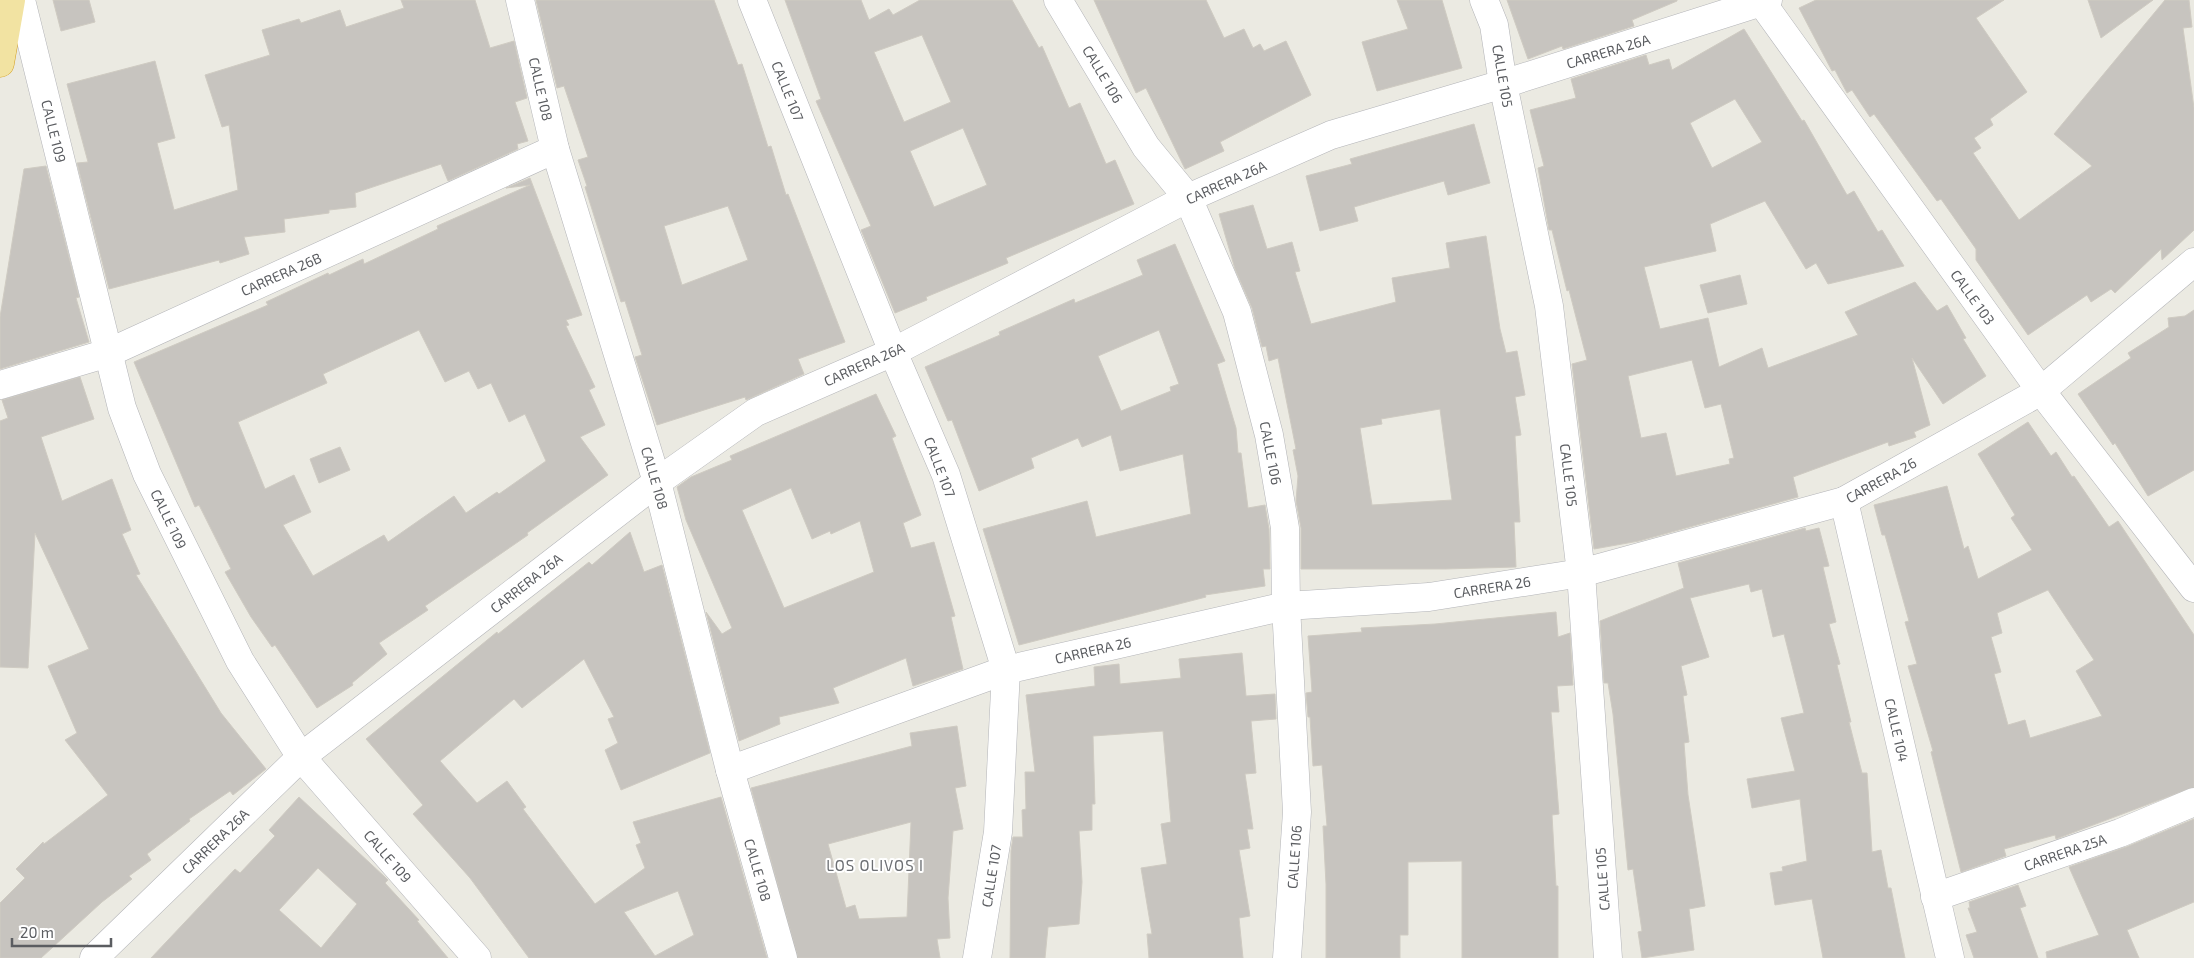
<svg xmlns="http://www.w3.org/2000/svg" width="2194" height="958" font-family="'Exo 2',sans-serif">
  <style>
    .building { fill: #c7c4bf; stroke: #cfcbc2; fill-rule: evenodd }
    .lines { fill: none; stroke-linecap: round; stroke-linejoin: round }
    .minor-casing { stroke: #b3b4b8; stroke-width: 29 }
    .tertiary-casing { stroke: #b3b4b8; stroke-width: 29 }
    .trunk-casing { stroke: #d39d1b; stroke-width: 29 }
    .minor { stroke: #fff; stroke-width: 28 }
    .tertiary { stroke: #fff; stroke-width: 28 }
    .trunk { stroke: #f2e3a2; stroke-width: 28 }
    .labels { text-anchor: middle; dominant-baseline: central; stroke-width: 4; stroke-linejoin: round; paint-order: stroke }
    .street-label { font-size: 14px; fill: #5b5d61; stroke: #fff }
    .neighbourhood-label { font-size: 15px; letter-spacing: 1px; fill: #6c6f73; stroke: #fff }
  </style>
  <rect width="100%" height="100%" fill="#ebeae2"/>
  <g class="building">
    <path d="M53,0H89L95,22L61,31Z"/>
    <path d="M401,0H475L490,48L514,41L527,98L515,102L528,141L517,144L518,149L448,181L441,164L355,193L356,207L329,210V213L284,219L285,232L244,237L249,254L220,263L219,260L109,289L77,163L88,162L67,84L155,61L175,138L157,143L174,210L238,190L229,125L222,127L205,75L270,55L262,30L299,19L301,23L340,10L346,27L404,8Z"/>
    <path d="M536,0H714L738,65L742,64L768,147L771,146L786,195L788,194L845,342L798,359L804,374L746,400L745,397L657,425L635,357L642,355L625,301L621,302L585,187L587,186L578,160L588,157L564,86L557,88ZM728,206L748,260L682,285L664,226Z"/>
    <path d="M785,0H861L869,20L889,9L893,15L920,0H1012L1039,48L1042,46L1069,108L1080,103L1106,164L1115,160L1134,204L1006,258L1008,263L926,297L927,300L895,313L861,230L871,226L816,101L821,99ZM922,35L951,102L904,122L874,52ZM963,128L987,185L934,207L910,151Z"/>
    <path d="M1094,0H1206L1224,38L1244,29L1253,48L1260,44L1264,51L1286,41L1311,95L1220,142L1224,151L1185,169L1146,88L1136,93Z"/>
    <path d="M1397,0H1442L1462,68L1377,91L1362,42L1408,29Z"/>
    <path d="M1507,0H1677V1L1632,20L1634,26L1563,49L1562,46L1528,59Z"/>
    <path d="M1816,0H2004L1976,18L2027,92L1990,119L1993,125L1974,138L1981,148L1973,153L2019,220L2092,166L2054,134L2165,0H2189L2192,27L2183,28L2194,108V230L2162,260L2161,249L2115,293L2111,289L2091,302L2087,295L2028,335L1976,260V249L1941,199L1937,201L1874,114L1870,117L1852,90L1847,93L1835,70L1832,71L1799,8Z"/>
    <path d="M2088,0H2153L2101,38Z"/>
    <path d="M1744,29L1802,121L1804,120L1847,195L1854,191L1878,232L1882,230L1904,266L1828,284L1816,263L1806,269L1765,201L1710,224L1716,251L1644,267L1660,329L1708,318L1719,367L1762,348L1768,368L1858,335L1845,312L1915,282L1937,311L1947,305L1966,338L1963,339L1986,376L1943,404L1912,358L1930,425L1914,432L1916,437L1889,446L1888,442L1793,477L1798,497L1639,541L1594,549L1572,364L1587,360L1569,290L1567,291L1552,230H1549L1538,168L1544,166L1530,110L1576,98L1571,79L1646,55L1649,65L1669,59L1672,70ZM1735,99L1762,142L1712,168L1690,123ZM1692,360L1705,408L1721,404L1734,458L1729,459L1730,464L1676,476L1666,433L1641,438L1628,376Z"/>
    <path d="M1474,124L1490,183L1448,195L1444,181L1354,207L1358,221L1320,231L1306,176L1352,164L1350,159Z"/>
    <path d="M46,166L79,297L76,298L89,342L0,369V317L24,169Z"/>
    <path d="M530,178L582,315L566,320L569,325L566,326L595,387L589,390L605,425L580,437L608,475L527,533L528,535L425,606L428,610L379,643L387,654L352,683L353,685L317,708L275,645L272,647L251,617L225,572L231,569L199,505L195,507L134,362L268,305L266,302L328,273L329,275L363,259L364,264L438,229L437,226L530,185L506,188ZM419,330L445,382L469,371L478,389L491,383L509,422L525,414L546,461L499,494L497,492L466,513L454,496L388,542L384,535L313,576L283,525L311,512L294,475L265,489L238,422L327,383L323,374Z"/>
    <path d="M1253,205L1267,249L1292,242L1300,271L1295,272L1311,324L1396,302L1392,278L1450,268L1446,243L1486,236L1500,329L1506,353L1517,351L1525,395L1515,397L1521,435L1515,436L1520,522H1514L1516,567L1445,569H1301V528L1296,501L1298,476L1293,450L1296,449L1278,358L1269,361L1266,346L1262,347L1252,308L1235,269L1219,214ZM1440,409L1452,500L1372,505L1360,428L1382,424L1381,419Z"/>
    <path d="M1175,244L1225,361L1217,364L1236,428L1238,453H1241L1248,508L1265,505L1269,529L1270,569H1263L1265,586L1205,595L1206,597L1019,645L983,529L1087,501L1096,537L1191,514L1183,454L1120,471L1111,435L1082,447L1078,438L1031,458L1034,468L979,491L952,420L948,421L925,367L1000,335L999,332L1074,299L1075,303L1143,275L1137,260ZM1159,330L1179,384L1170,387L1171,391L1121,411L1098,356Z"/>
    <path d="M1740,275L1747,304L1708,313L1700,285Z"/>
    <path d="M2194,310V470L2148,496L2115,443L2113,445L2078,394L2131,358L2128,353L2169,327L2168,318L2185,316Z"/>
    <path d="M80,377L94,419L41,437L62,501L112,479L131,530L122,534L140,574L136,575L221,713L266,769L233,795L230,791L189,819L190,821L147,854L151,860L129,876L132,879L102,902L41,958H0V903L25,878L16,869L43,842L44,844L108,795L65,740L77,733L48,666L89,649L35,533L28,668L0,667V421L8,418L2,400Z"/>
    <path d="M876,394L896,436L892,438L921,515L903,523L911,548L934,542L955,616L951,617L963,669L913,686L906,658L833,688L839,703L779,717L780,724L739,741L706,612L722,634L732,628L686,520L677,487L691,477L732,460L730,456ZM791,488L812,539L830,531L831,534L860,521L874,572L784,608L742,510Z"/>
    <path d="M2028,422L2051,456L2056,452L2072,477L2074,476L2109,527L2118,521L2194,635V787L2056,839L2055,835L2004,849L2006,856L1961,872L1931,752L1933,751L1908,666L1917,664L1905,622L1909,621L1885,535H1882L1874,505L1947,486L1964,549L1968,546L1978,579L2032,550L2011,518L2015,515L1978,454ZM2048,590L2094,660L2076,671L2102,716L2030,738L2025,720L2008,725L1994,674L2001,672L1991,637L2002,633L1997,613Z"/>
    <path d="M340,447L350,470L319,483L310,459Z"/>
    <path d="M1805,528L1806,531L1819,528L1829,566L1823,567L1836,622L1829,624L1840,664L1837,665L1851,722H1849L1862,773H1867L1872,852L1881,850L1888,888H1891L1905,958H1823L1812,899L1775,905L1770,873L1783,871L1782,867L1807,861L1800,799L1752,808L1747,779L1795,771L1781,718L1804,713L1784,634L1773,637L1762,589L1751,592L1749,584L1690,598L1709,657L1681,666L1687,695L1683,696L1689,742L1684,743L1688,795L1705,906L1689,909L1694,950L1642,958L1638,932L1642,931L1633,869L1628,870L1613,714L1608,683H1604L1600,621L1684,588L1678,563Z"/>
    <path d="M630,532L644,572L662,565L710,753L621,790L605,750L618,743L608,719L614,717L584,659L522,708L514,699L440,761L477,803L507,781L526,807L523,809L595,904L645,868L636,845L641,843L633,822L721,797L767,958H529L470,878L413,814L423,805L366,739L497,632L498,634L589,562L592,565ZM678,891L694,935L655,956L624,912Z"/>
    <path d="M1556,612L1558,637L1570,633L1573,685L1557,686L1559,712H1551L1559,814L1552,815L1556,886H1558V958H1462V861L1408,862V935H1400V958H1326V884L1323,826H1327L1322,765L1313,766L1310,717H1308L1306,693L1312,692L1308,636L1362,632L1361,628L1435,624Z"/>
    <path d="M1242,653L1246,696L1275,694L1276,719L1251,721L1256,773L1245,774L1253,829H1247L1250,848L1239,850L1250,916L1239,918L1243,958H1149L1147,934H1152L1141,868L1167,864L1161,824L1171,822L1163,731L1093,736L1095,804H1092V830L1079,831L1082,882L1079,924L1048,927L1045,958H1010L1011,851L1013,837H1023L1022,810L1026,809L1025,772H1035L1026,695L1095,686L1094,667L1119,664L1120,684L1181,678L1179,659Z"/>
    <path d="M957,726L966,786L955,788L963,829L953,831L948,898L950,938L937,939L940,958H798L751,788L912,746L910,733ZM911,822L907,917L859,919L855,905L846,908L828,844Z"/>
    <path d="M299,797L386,878L388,880L385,883L419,920L417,921L448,958H151L235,869L240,873L275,836L269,830ZM318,868L357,904L321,948L279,910Z"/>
    <path d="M2194,819V902L2127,930L2139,958H2047L2046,952L2099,935L2069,867L2126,847Z"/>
    <path d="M2018,885L2026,906L2020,908L2038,958H1974L1966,935L1977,932L1968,908H1970L1969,902Z"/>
  </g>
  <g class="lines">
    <g class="minor-casing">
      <g id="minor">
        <path d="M21,0L122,408L147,474L240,661L301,757L477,958"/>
        <path d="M520,0L555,149L657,482L730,770L783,958"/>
        <path d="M752,0L893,352L946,475L1006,670L998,832L977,958"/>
        <path d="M1058,0L1146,147L1188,198L1237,312L1269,435L1285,528L1286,606L1297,812L1287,958"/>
        <path d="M1484,0L1494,25L1503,84L1549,306L1581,573L1608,958"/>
        <path d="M0,385L108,353L555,149"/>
        <path d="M1844,501L1950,958"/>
        <path d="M730,770L1006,670L1286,606L1429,597L1581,573L1844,501L2041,391L2194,262"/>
        <path d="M1935,897L2120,833L2194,802"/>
        <path d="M94,958L301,757L657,482L756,412L893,352L1188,198L1331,135L1503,84L1768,0"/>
      </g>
    </g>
    <g class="tertiary-casing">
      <path id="tertiary" d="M1760,0L2041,391L2194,588"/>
    </g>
    <g class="trunk-casing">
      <path id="trunk" d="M0,63L11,0"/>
    </g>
    <use href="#minor" class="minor"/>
    <use href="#tertiary" class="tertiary"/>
    <use href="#trunk" class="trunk"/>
  </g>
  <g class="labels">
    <g class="street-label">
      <text transform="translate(1608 51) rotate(-17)">CARRERA 26A</text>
      <text transform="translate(1103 74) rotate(59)">CALLE 106</text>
      <text transform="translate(1503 76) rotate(80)">CALLE 105</text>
      <text transform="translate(541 89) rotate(77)">CALLE 108</text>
      <text transform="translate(788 91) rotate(68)">CALLE 107</text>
      <text transform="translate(54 131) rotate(76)">CALLE 109</text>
      <text transform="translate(1226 182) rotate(-24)">CARRERA 26A</text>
      <text transform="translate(281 274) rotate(-24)">CARRERA 26B</text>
      <text transform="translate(1973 297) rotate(54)">CALLE 103</text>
      <text transform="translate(864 364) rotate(-24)">CARRERA 26A</text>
      <text transform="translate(1271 453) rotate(79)">CALLE 106</text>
      <text transform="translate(940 467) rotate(69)">CALLE 107</text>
      <text transform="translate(1569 475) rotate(83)">CALLE 105</text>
      <text transform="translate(655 478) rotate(74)">CALLE 108</text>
      <text transform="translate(1881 480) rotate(-29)">CARRERA 26</text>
      <text transform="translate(169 519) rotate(64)">CALLE 109</text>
      <text transform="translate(526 583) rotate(-38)">CARRERA 26A</text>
      <text transform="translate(1492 587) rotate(-9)">CARRERA 26</text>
      <text transform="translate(1093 650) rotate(-13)">CARRERA 26</text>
      <text transform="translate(1897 730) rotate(77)">CALLE 104</text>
      <text transform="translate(215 841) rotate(-44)">CARRERA 26A</text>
      <text transform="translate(2065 852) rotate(-19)">CARRERA 25A</text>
      <text transform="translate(388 856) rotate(49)">CALLE 109</text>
      <text transform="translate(1294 857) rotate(-86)">CALLE 106</text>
      <text transform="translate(758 870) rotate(74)">CALLE 108</text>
      <text transform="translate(991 876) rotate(-81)">CALLE 107</text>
      <text transform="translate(1602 879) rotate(-94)">CALLE 105</text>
    </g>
    <g class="neighbourhood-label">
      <text x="875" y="865">LOS OLIVOS I</text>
    </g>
  </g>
  <path d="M12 938v8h99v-8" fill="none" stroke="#5b5d61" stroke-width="2.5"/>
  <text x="20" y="938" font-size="15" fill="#5b5d61" stroke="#ffffff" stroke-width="4" paint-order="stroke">20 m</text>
</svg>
